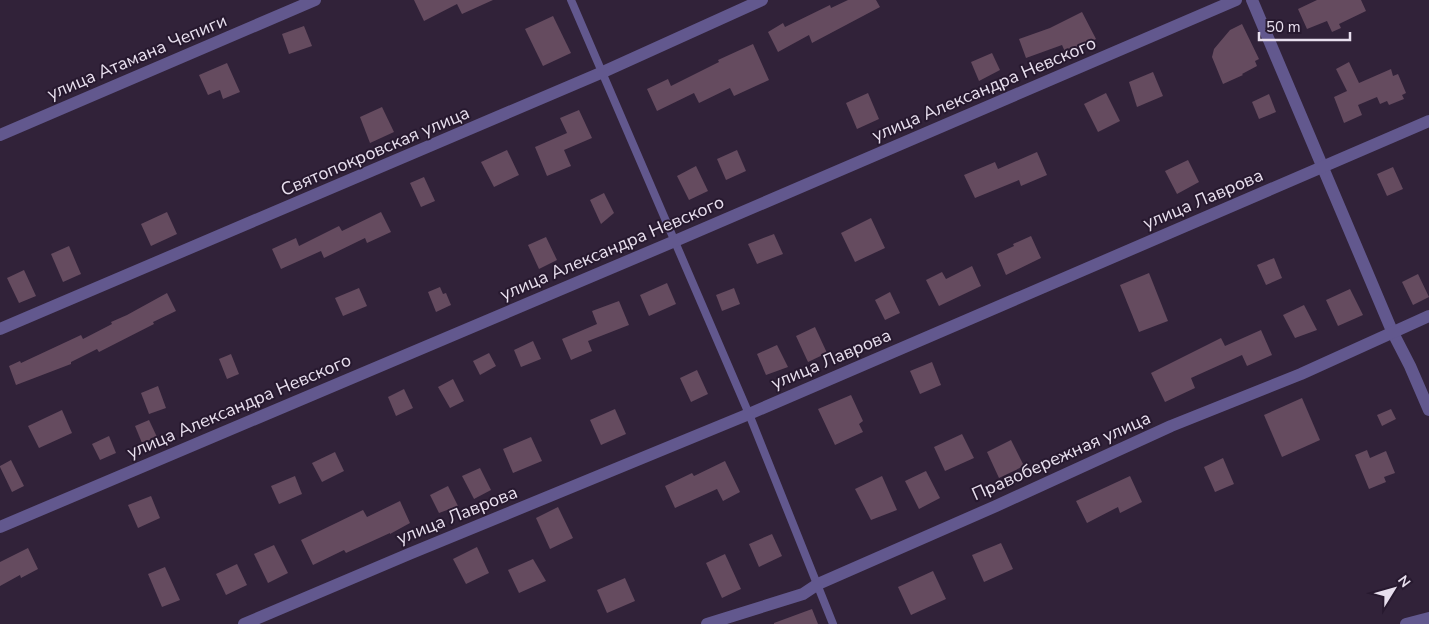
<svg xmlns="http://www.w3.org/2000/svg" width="1429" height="624" font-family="'Nunito Sans',sans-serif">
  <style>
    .building { fill: #654b5f }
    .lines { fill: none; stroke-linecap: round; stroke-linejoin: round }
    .service { stroke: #62588e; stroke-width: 8 }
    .minor { stroke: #62588e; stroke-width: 12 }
    .labels { text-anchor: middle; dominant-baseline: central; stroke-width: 4; stroke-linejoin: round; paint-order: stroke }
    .street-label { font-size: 18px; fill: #e8dfee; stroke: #27192f }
  </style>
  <rect width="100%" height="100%" fill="#312239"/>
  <g class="building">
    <path d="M414,0H493L462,14L457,4L424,21Z"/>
    <path d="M848,0H876L880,7L812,43L809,35L778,52L768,32L783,23L785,27L830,5L831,8Z"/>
    <path d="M1317,0H1361L1366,11L1339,24L1341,28L1332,32L1327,21L1307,29L1298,9Z"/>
    <path d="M1082,12L1096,39L1066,54L1062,45L1026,58L1019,39L1050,28Z"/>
    <path d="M553,16L571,53L543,66L525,29Z"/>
    <path d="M1242,24L1259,59L1255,61L1257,66L1242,74L1243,75L1223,84L1212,57L1214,49L1230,30Z"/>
    <path d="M304,26L312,46L289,54L282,34Z"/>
    <path d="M753,44L769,80L734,96L730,88L699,103L694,93L657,111L647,89L668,79L671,86L719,62L718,60Z"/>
    <path d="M992,53L1000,70L979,81L971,62Z"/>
    <path d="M1349,62L1359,83L1391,69L1393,76L1398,74L1406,93L1402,95L1404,99L1389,105L1387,101L1380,104L1377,97L1358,105L1362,115L1344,123L1334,97L1347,91L1336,69Z"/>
    <path d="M227,63L240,92L223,99L220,90L208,95L199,75Z"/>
    <path d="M1153,72L1163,96L1137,107L1129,82Z"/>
    <path d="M868,93L879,119L857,129L846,103Z"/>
    <path d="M1106,93L1120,121L1098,132L1084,104Z"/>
    <path d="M1269,94L1276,112L1259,119L1252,102Z"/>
    <path d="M382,107L394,132L370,143L360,117Z"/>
    <path d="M579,110L592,138L564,150L571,166L547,176L535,147L567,133L560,118Z"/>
    <path d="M507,150L519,175L494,187L481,162Z"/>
    <path d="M737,150L746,171L726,180L717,159Z"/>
    <path d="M1037,152L1047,175L1021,186L1019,180L975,198L964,175L995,162L998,169Z"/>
    <path d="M1188,160L1199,182L1177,194L1165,171Z"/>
    <path d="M696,166L708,191L689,200L677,176Z"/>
    <path d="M1393,167L1403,189L1387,196L1377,174Z"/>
    <path d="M424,177L435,201L421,207L410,183Z"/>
    <path d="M604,193L614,213L601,224L590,200Z"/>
    <path d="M167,212L177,234L151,246L141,224Z"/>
    <path d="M381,212L391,232L367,243L365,238L324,258L321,251L281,269L272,249L296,238L299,246L339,226L342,231Z"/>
    <path d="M871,218L885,248L855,262L841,233Z"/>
    <path d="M774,234L783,254L757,264L748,244Z"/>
    <path d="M1031,236L1041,258L1006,275L997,254L1014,246L1013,244Z"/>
    <path d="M546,237L557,260L539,269L528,245Z"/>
    <path d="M69,246L81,274L63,282L51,254Z"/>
    <path d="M1274,258L1282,278L1266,285L1257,265Z"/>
    <path d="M972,266L981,286L939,306L926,280L942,272L946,279Z"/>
    <path d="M24,270L36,296L19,303L7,278Z"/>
    <path d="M1149,273L1168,321L1139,332L1120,285Z"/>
    <path d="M1418,274L1429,297L1413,305L1402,282Z"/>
    <path d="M667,283L676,304L649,316L640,295Z"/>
    <path d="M440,287L443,294L446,293L451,305L436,312L428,292Z"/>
    <path d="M359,288L367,306L343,316L335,298Z"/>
    <path d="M734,288L740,304L722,311L716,295Z"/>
    <path d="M1350,289L1363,315L1338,326L1326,300Z"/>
    <path d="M890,292L900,313L885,320L875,300Z"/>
    <path d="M167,293L176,311L153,322L154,324L99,352L97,349L71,362V364L16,385L9,366L20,361L21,363L81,335L83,339L112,324L111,322L127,315Z"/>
    <path d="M619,301L629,325L588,341L592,351L571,360L562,339L597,324L592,311Z"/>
    <path d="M1304,305L1317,330L1295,338L1283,315Z"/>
    <path d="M815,327L827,353L808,362L796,336Z"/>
    <path d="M1261,330L1272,355L1247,366L1242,355L1191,378L1195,388L1165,402L1151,373L1221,338L1225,346Z"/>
    <path d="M533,341L541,359L521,367L514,350Z"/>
    <path d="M777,345L788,367L766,375L757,354Z"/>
    <path d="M489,353L496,366L480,375L473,361Z"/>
    <path d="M231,354L239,374L227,379L219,359Z"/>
    <path d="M932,362L941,385L920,394L910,371Z"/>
    <path d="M697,370L708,394L691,402L680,378Z"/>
    <path d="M453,379L464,401L450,408L438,387Z"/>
    <path d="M158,386L166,408L149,414L141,393Z"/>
    <path d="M404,389L413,408L396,416L388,397Z"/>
    <path d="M851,395L863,421L859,424L863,432L835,445L818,409Z"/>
    <path d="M1302,398L1320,440L1282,457L1264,415Z"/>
    <path d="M615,409L626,434L601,445L590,420Z"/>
    <path d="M1391,409L1396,419L1382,426L1377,415Z"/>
    <path d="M62,410L72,433L39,448L28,426Z"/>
    <path d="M149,420L157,437L142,443L135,426Z"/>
    <path d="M962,434L974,458L945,471L934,447Z"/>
    <path d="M109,436L116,453L100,460L92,444Z"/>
    <path d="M531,437L542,461L513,473L503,449Z"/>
    <path d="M1011,440L1024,466L999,478L987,452Z"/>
    <path d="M1367,450L1370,458L1386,451L1395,473L1384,477L1386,482L1369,489L1355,455Z"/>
    <path d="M335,452L344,471L322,482L312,463Z"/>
    <path d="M1223,458L1234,484L1215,492L1204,467Z"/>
    <path d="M11,460L24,486L12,492L0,467V466Z"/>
    <path d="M725,461L740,492L723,501L717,489L675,508L665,486L692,473L694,476Z"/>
    <path d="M480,468L491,490L474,499L462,476Z"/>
    <path d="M926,471L940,498L919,509L905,481Z"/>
    <path d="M295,476L302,494L279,504L271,486Z"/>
    <path d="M882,476L897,510L871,520L855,489Z"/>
    <path d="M1130,476L1142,502L1120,513L1118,507L1087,523L1076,501Z"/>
    <path d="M448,486L458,506L439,513L430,495Z"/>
    <path d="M151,496L160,518L138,528L128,505Z"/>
    <path d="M400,501L410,523L390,534V533L346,553L344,550L313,565L301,540L363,510L367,517Z"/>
    <path d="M558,507L573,538L550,549L536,518Z"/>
    <path d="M772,534L782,556L759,567L749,544Z"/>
    <path d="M1001,543L1013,569L984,582L972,555Z"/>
    <path d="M274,545L288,573L268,583L254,554Z"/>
    <path d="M477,547L489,573L466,584L453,559Z"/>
    <path d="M28,548L38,569L21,578L20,575L0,586V562Z"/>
    <path d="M725,554L741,589L722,598L706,563Z"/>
    <path d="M533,559L546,581L519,593L508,570Z"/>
    <path d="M237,564L247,585L226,595L216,574Z"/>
    <path d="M165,567L180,600L162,607L148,574Z"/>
    <path d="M933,571L946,599L911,615L898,587Z"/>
    <path d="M625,578L635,601L607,613L597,590Z"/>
    <path d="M812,609L818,624H774V623Z"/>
  </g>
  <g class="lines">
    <path class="service" d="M571,0L749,414L833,624"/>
    <g class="minor">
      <path d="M1252,0L1392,331L1410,366L1429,410"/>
      <path d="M0,135L315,0"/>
      <path d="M0,329L603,72L762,0"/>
      <path d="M0,527L675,241L1236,0"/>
      <path d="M244,624L409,554L749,414L1429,121"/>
      <path d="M707,624L803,594L818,584L996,506L1171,426L1301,374L1429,316"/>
      <path d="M1406,624L1429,618"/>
    </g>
  </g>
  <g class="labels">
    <g class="street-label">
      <text transform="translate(137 57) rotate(-23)">улица Атамана Чепиги</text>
      <text transform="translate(984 89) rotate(-23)">улица Александра Невского</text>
      <text transform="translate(375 151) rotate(-23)">Святопокровская улица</text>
      <text transform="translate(1203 199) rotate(-23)">улица Лаврова</text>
      <text transform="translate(612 248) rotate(-23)">улица Александра Невского</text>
      <text transform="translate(831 359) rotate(-23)">улица Лаврова</text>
      <text transform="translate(239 406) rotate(-23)">улица Александра Невского</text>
      <text transform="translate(1061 456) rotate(-24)">Правобережная улица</text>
      <text transform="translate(457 515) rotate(-22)">улица Лаврова</text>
    </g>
  </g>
  <g transform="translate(1394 589) rotate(53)" stroke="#27192f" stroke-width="4" paint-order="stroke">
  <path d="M0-4L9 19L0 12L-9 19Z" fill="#e8dfee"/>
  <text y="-8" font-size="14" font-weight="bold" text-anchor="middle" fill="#e8dfee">N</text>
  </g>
  <path d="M1259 32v8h91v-8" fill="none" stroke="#e8dfee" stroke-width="2.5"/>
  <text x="1266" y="32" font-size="15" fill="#e8dfee" stroke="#27192f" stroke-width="4" paint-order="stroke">50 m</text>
</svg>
